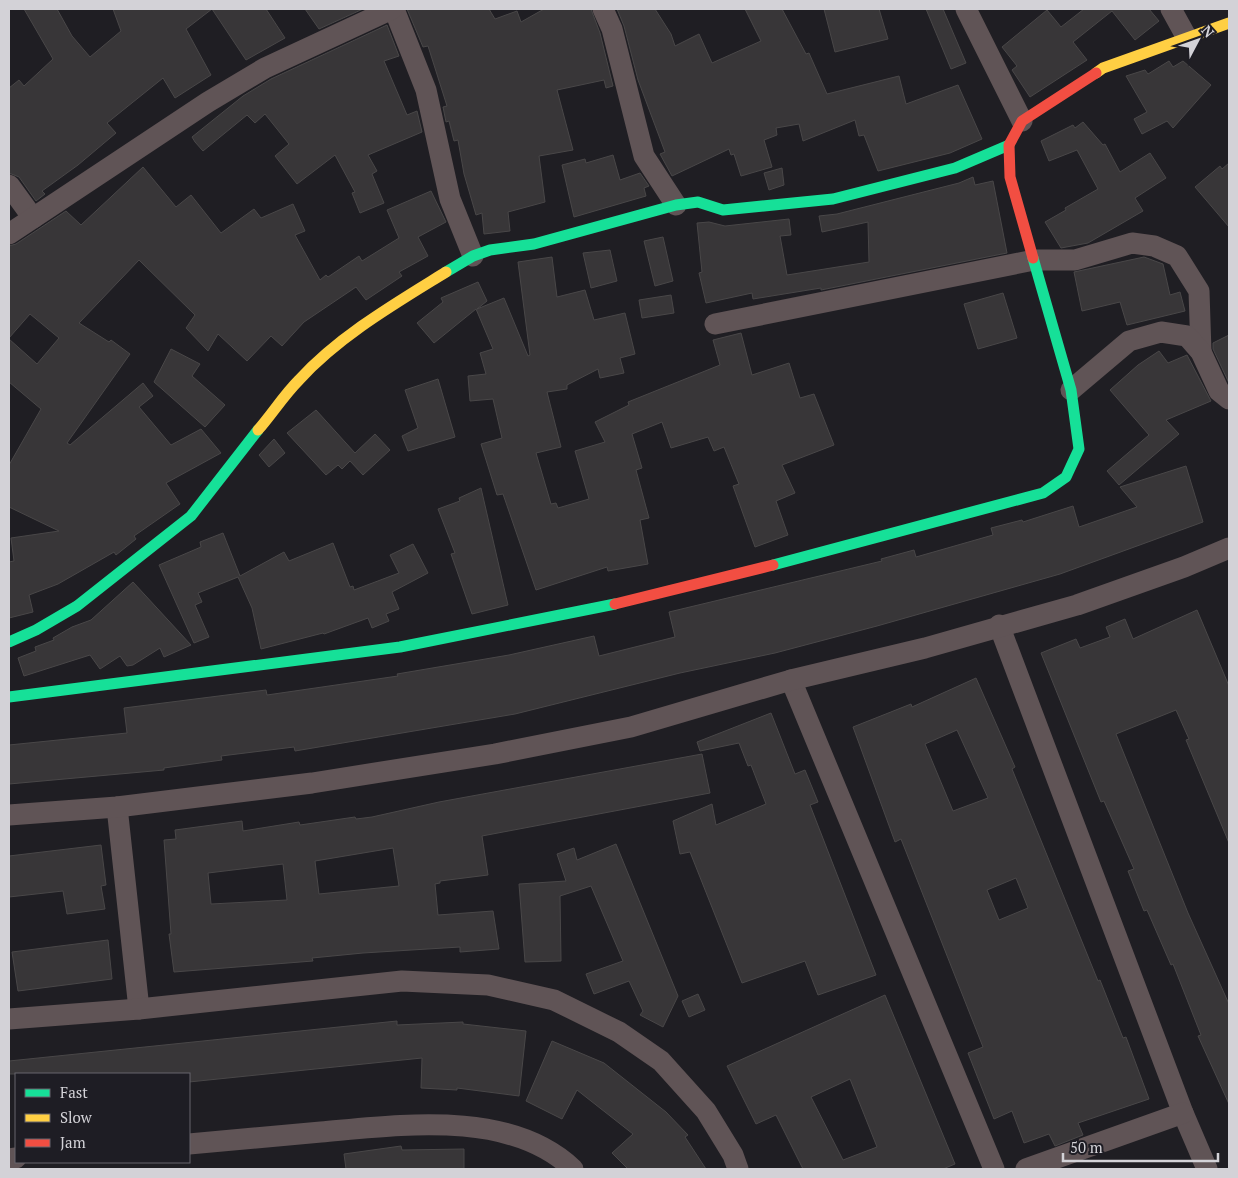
<svg xmlns="http://www.w3.org/2000/svg" width="1238" height="1178" font-family="'PT Serif',serif">
<rect width="100%" height="100%" fill="#1f1e23"/>
<g fill="#383638" stroke="#494748" fill-rule="evenodd">
<path d="M24,9H57L72,36L90,57L121,31L113,9H266L285,38L246,60L212,9L186,29L211,75L175,98L163,78L107,123L116,133L78,165L42,191L45,194L36,201L19,177L9,173V88L19,80L24,86L53,59Z"/>
<path d="M305,9H363L319,29Z"/>
<path d="M407,9H489L495,19L517,11L521,22L544,9H591L600,33L613,86L606,88L604,80L557,90L573,150L539,156L545,202L508,212L510,231L484,234L482,213L476,215L464,174L458,140L454,141L449,121L446,122L443,107L447,106L428,46L423,47Z"/>
<path d="M617,9H655L671,34L675,46L699,34L712,63L761,41L745,9H782L806,54L809,53L827,94L899,76L906,104L958,85L982,139L950,153L878,171L864,135L859,136L855,120L803,141L799,124L776,128L777,135L764,140L772,167L741,176L734,154L731,155L729,149L672,176L660,154L665,152L638,80L624,26Z"/>
<path d="M824,9H879L888,39L835,52Z"/>
<path d="M926,9H943L966,63L951,69Z"/>
<path d="M1084,9H1149L1159,21L1135,40L1112,11L1073,42L1087,60L1030,97L1012,70L1017,66L1002,47L1047,10L1061,27Z"/>
<path d="M387,25L399,56L384,61L407,115L417,111L422,132L368,155L377,171L372,174L384,203L360,213L352,193L355,192L335,155L297,184L275,156L289,144L265,114L255,123L247,115L203,151L195,142L192,137L243,96L271,79Z"/>
<path d="M1169,61L1173,67L1183,61L1211,85L1173,128L1167,121L1142,134L1134,119L1147,112L1126,76L1145,70L1148,74Z"/>
<path d="M1083,122L1103,145L1105,144L1120,172L1150,153L1166,178L1135,198L1143,211L1088,243L1061,248L1045,222L1066,210L1065,208L1098,189L1077,150L1049,161L1041,141L1073,125L1075,128Z"/>
<path d="M613,155L620,180L640,173L649,186L644,188L646,196L574,217L562,165L585,159L586,163Z"/>
<path d="M1229,163V227L1195,187L1220,166L1222,169Z"/>
<path d="M143,167L176,207L191,195L221,233L254,209L261,218L293,204L305,231L295,235L320,280L326,275L328,277L359,256L362,261L399,238L387,210L431,191L446,222L418,237L428,256L399,272L402,276L366,300L356,287L304,322L282,346L271,336L247,361L218,334L208,351L186,328L195,315L139,260L79,323L109,342L111,340L130,354L67,443L70,445L143,383L153,396L139,407L171,445L201,429L221,453L166,483L180,504L134,536L136,539L116,555L114,552L58,584L29,595L33,612L9,618V562L14,561L11,538L59,531L9,507V465L41,409L9,382V339L37,364L59,338L30,314L9,338V246L16,244L66,211L81,225Z"/>
<path d="M782,168L784,185L769,190L764,173Z"/>
<path d="M973,177L975,185L993,181L1007,253L821,290V288L753,299L752,293L706,303L699,273L702,272L697,223L709,222L725,226L789,219L791,235L780,236L787,275L869,262L868,222L822,232L819,216L837,214L959,183Z"/>
<path d="M663,237L673,281L655,286L644,241Z"/>
<path d="M610,250L617,281L591,288L583,253Z"/>
<path d="M552,257L557,297L585,290L594,320L625,313L635,354L620,358L624,373L600,378L598,369L567,385V389L547,392L561,447L536,453L551,504L556,503L558,508L589,499L575,451L605,442L595,422L629,405L628,402L720,365L713,340L741,333L752,375L789,363L800,398L814,394L834,445L782,465L795,493L776,501L788,535L755,547L733,486L739,484L724,447L714,451L708,437L671,448L662,422L632,434L642,468L636,470L649,518L640,520L648,564L608,571L607,567L536,590L503,494L497,495L481,444L502,438L493,399L470,401L468,376L486,374L480,353L493,349L476,309L434,343L417,323L443,302L441,298L478,282L487,301L477,309L504,298L528,356L530,355L518,262Z"/>
<path d="M1144,257L1163,264L1170,295L1180,292L1185,311L1127,325L1120,302L1082,311L1074,272Z"/>
<path d="M1003,293L1017,338L978,349L964,304Z"/>
<path d="M671,295L674,313L642,318L639,300Z"/>
<path d="M1229,335V383L1213,349V343Z"/>
<path d="M171,349L200,364L192,376L225,405L205,427L154,382Z"/>
<path d="M1159,351L1168,363L1187,355L1211,401L1166,420L1179,434L1119,485L1107,471L1149,435L1110,390L1138,365Z"/>
<path d="M438,379L455,437L408,451L402,436L418,428L405,390Z"/>
<path d="M316,410L355,453L375,434L390,450L363,475L350,461L342,469L338,465L326,475L287,433Z"/>
<path d="M274,439L285,453L269,467L259,455Z"/>
<path d="M1186,466L1203,522L1060,574L877,626L775,653L680,673L515,714L295,751L294,747L221,756L222,760L164,768V770L9,784V745L127,733L124,708L266,690L267,695L398,676L397,674L509,655L594,636L599,656L675,637L669,612L882,561L881,559L914,550L916,557L993,535L991,528L1022,520L1023,522L1073,506L1079,527L1137,507L1120,487Z"/>
<path d="M481,488L508,605L472,614L451,554L455,553L438,509L460,501L459,498Z"/>
<path d="M223,533L240,576L284,552L289,561L333,543L350,587L353,586L354,590L399,573L390,555L413,544L428,573L392,592L399,609L386,614L389,621L372,628L368,618L324,634L323,633L261,649L252,608L238,577L198,593L202,602L195,605L209,637L194,643L159,565L201,547L200,542Z"/>
<path d="M133,582L191,645L164,657L160,648L133,665L127,666L120,656L100,669L90,655L24,676L18,658L36,651L35,647L54,640L53,638L72,627L91,620Z"/>
<path d="M1197,610L1229,686V843L1186,740L1189,739L1176,710L1116,734L1188,913L1229,1004V1104L1198,1036L1201,1035L1173,964L1171,965L1147,910L1144,911L1128,871L1134,869L1104,801L1101,802L1041,653L1076,639L1080,648L1110,637L1106,627L1125,619L1133,639Z"/>
<path d="M976,678L1015,767L1012,769L1098,981L1100,980L1123,1038L1126,1037L1149,1099L1078,1123L1083,1135L1055,1146L1049,1134L1024,1143L1012,1111L994,1119L968,1053L983,1047L901,839L895,842L853,727L911,704L912,707ZM957,730L988,798L953,811L925,744ZM1016,878L1028,908L999,920L987,890Z"/>
<path d="M771,713L795,774L805,770L818,802L810,805L876,975L818,995L805,961L742,983L690,852L680,854L673,821L712,804L716,825L766,804L751,765L748,766L739,743L700,751L697,742Z"/>
<path d="M702,754L710,793L482,836L488,875L440,881V883L435,884L438,915L493,911L499,949L460,952V947L363,953L312,958L313,961L174,972L169,934H171L164,840L176,839L175,830L242,821L243,831L299,822L300,825L355,817L356,819L372,817L439,802ZM393,848L399,886L319,894L315,861ZM283,864L287,900L211,904L208,873Z"/>
<path d="M616,844L678,996L663,1027L640,1015L643,1011L629,981L594,994L586,974L623,961L591,886L560,896L561,961L525,962L519,884L566,881L557,854L574,848L577,860Z"/>
<path d="M101,845L106,885L101,886L105,909L67,914L63,891L9,897V856Z"/>
<path d="M108,940L112,979L18,991L12,952Z"/>
<path d="M698,994L705,1010L689,1017L682,1001Z"/>
<path d="M885,995L955,1164L943,1169H803L776,1115L756,1124L727,1066ZM850,1079L877,1147L843,1160L811,1097Z"/>
<path d="M397,1021V1025L463,1022V1024L526,1031L519,1096L457,1088V1090L421,1088L422,1058L189,1082V1074H9V1061Z"/>
<path d="M552,1041L604,1063L666,1112L688,1135L685,1137L706,1169H628L612,1153L633,1134L577,1090L562,1119L526,1101Z"/>
<path d="M401,1146L402,1150L464,1149V1169H346L344,1154Z"/>
</g>
<g fill="none" stroke-linecap="round" stroke-linejoin="round">
<g stroke="#605456" stroke-width="21">
<path d="M394,9L426,90L450,199L473,256"/>
<path d="M603,9L612,29L644,156L676,205"/>
<path d="M966,9L1022,121"/>
<path d="M1171,9L1187,38"/>
<path d="M9,185L33,218"/>
<path d="M9,234L208,102L265,68L392,9"/>
<path d="M715,324L1034,260H1075L1132,243L1154,246L1177,256L1199,291L1201,352"/>
<path d="M1071,390L1129,341L1161,332L1187,336L1201,352L1219,391L1229,399"/>
<path d="M999,625L1183,1113L1207,1169"/>
<path d="M791,680L994,1169"/>
<path d="M117,807L139,1009"/>
<path d="M9,815L117,807L312,783L495,754L631,727L791,680L925,648L1077,605L1184,567L1229,548"/>
<path d="M9,1019L139,1009L402,981L488,985L554,1000L619,1032L661,1061L706,1111L733,1155L738,1169"/>
<path d="M189,1144C233,1140 277,1136 321,1132C400,1125 510,1109 573,1169"/>
<path d="M9,1159L16,1158"/>
<path d="M1026,1169L1183,1113"/>
</g>
<g stroke="#16e098" stroke-width="11">
<path d="M446,272L473,256L490,250L534,244L676,205L698,202L723,210L833,199L955,168L1009,145"/>
<path d="M773,565L1043,493L1066,477L1079,449L1071,390L1033,258"/>
<path d="M9,642L36,630L77,606L191,516L258,430"/>
<path d="M9,697L400,647L615,604"/>
</g>
<g stroke="#ffcf43" stroke-width="11">
<path d="M1096,73L1103,68L1229,23"/>
<path d="M258,430C272,414 284,395 299,380C339,336 396,303 446,272"/>
</g>
<g stroke="#f24e42" stroke-width="11">
<path d="M1033,258L1010,177L1009,145L1022,121L1096,73"/>
<path d="M615,604L773,565"/>
</g>
</g>
<rect width="1238" height="1178" fill="none" stroke="#d3d2d7" stroke-width="20"/>
<rect x="15" y="1073" width="175" height="90" fill="#1e1d24" stroke="#66656c"/>
<rect x="25" y="1089" width="25" height="8" fill="#16e098" stroke="#66656c"/>
<text x="60" y="1098" font-size="15" fill="#d3d2d7">Fast</text>
<rect x="25" y="1114" width="25" height="8" fill="#ffcf43" stroke="#66656c"/>
<text x="60" y="1123" font-size="15" fill="#d3d2d7">Slow</text>
<rect x="25" y="1139" width="25" height="8" fill="#f24e42" stroke="#66656c"/>
<text x="60" y="1148" font-size="15" fill="#d3d2d7">Jam</text>
<g transform="translate(1198 40) rotate(49)" stroke="#1e1d24" stroke-width="4" paint-order="stroke">
<path d="M0-4L9 19L0 12L-9 19Z" fill="#d3d2d7"/>
<text y="-8" font-size="14" font-weight="bold" text-anchor="middle" fill="#d3d2d7">N</text>
</g>
<path d="M1063 1153v8h155v-8" fill="none" stroke="#d3d2d7" stroke-width="2.5"/>
<text x="1070" y="1153" font-size="15" fill="#d3d2d7" stroke="#1e1d24" stroke-width="4" paint-order="stroke">50 m</text>
</svg>
